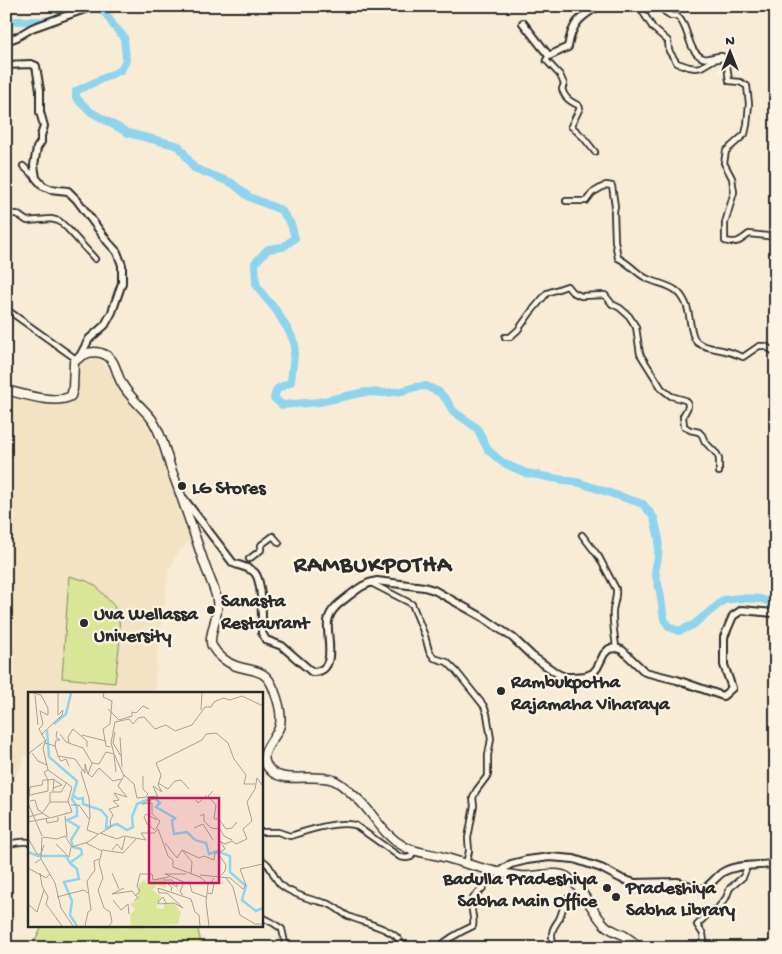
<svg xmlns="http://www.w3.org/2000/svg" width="782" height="954" font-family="'Gochi Hand',sans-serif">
<rect width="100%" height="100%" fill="#f8ecd6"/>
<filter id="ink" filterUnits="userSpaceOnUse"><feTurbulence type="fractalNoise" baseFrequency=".02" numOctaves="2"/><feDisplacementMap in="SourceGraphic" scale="10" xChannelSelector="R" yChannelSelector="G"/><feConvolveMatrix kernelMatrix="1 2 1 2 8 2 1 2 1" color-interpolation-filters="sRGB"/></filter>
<g filter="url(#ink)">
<path fill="#f4e2c4" d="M93,358L102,361L113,376L120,390L148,422L191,540L180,550L169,568L155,678V693H29V750L8,792H6V394L36,401L67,403L75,399L77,394L79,365L85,360Z"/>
<g fill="#d9e597" stroke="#828861">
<path d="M69,576L87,581L97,587L114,606L119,616L120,639L115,683L62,678Z"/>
<path d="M43,925H197L202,948H31Z"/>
</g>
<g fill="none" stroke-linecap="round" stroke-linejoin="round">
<g stroke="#8ed4ef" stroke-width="8">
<path d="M96,6L107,15L113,25L124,37L126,60L121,70L76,91V97L80,102L91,112L128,133L179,146L194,168L232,183L249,197L281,210L291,224L295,238L283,247L268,249L255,263L256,284L264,296L276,310L290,333L295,345L291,382L277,389L274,398L282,405L319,402L365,392L386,393L402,391L415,387L426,386L439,392L446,399L453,411L477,428L488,450L502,462L512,467L526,473L580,483L643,504L654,518L659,539L658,557L655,572L660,592L664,619L669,627L679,631L693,625L724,600L739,598L761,599L776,604"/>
<path d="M6,23C12,20 16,21 22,21C44,22 56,23 71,6"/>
</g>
<g stroke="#2b2b2b" stroke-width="8">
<g id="street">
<path d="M640,6L644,14L653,28L668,41L669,51L677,63L689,67L696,68L701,67L713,60L723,58"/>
<path d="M662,6L665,12L671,16H677C690,26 686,51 703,58C709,60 716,55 722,56L727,65L729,81L740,82L747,86L749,104L747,125L745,134L726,151L724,163L732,178L734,192L725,223V241C737,244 740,241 749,234L776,237"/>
<path d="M549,56L546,60L560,75L564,84L562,89C565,98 569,101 578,105L580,108L571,126L583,137L595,152"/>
<path d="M23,166L36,178"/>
<path d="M566,201H586L592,193L606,185L612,186L615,206L614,211L615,241L618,258C629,263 636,273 646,278C662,286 678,284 686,304C691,315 689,332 696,341C700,347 719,349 725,351C731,352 737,355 743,357L759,346H765L773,351L776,350"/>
<path d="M6,211L10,214H17L27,221L51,219L59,221L67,228L95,259"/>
<path d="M6,309L76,359"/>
<path d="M505,337H510L518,330L531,312L547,293L567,286L572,292L581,296L605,295L612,304L620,308L629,316L636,327L640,354L662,389L671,396L685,400L688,403V407L683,416L684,426L690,430L699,432L702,435L705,442L717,454L719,459V472"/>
<path d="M582,535L599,557L616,589C617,597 614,603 613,610C612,623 615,636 616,648"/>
<path d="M249,559L261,550V545L273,536L279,543"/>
<path d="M371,583L412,604L425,636L429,651L434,658L447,662L456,671L484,706L487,714L491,739L488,755V775L476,791L473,798L474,806L468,838L469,851L466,864"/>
<path d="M261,832H278L290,836C310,830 334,821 355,825L400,857L406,858L411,857L414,851"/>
<path d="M6,845C13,843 21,841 29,842"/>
<path d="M261,860C272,863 273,880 282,886C288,891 303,897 310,899C316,901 323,902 329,904C336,907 342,913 348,916C362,923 402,929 402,948"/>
<path d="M261,917L273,923L282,929L285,943L287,948"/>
<path d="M438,948C448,938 460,932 473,926C475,918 470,910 472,901C474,894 479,893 483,888C484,887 486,882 487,881L491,880L494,872"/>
<path d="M550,948L552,947C553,942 552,939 552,935C552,926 558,923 560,917C563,910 563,904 568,898H581L586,899"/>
<path d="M696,948L704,941L703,934L697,925L711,911L717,909L726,898L730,888L743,877L746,870"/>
</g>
</g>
<g stroke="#2b2b2b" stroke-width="10">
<g id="secondary">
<path d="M523,23L549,56L568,47C572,23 579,18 598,6"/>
<path d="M6,41L17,37L32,28L93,6"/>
<path d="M6,65L31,64L36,66L40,90V112L44,126L41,136V142L37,148L34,165L36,178L43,186L50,189L68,191L77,200L108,242L117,252L122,265V283L112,312L105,325L89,339L80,356"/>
<path d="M184,499L233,563C239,566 250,567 255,573C263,583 262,620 262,633L266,640L282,646L312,672C339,672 326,638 328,621C330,609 341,602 350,595C359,588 365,583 377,581L424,587L434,590L484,618L513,638L532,656L558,674L565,677H573L586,676L593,673L597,668L604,654L609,649L616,648L622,650L645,672L677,680L723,696L732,688L724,665V637L733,616L742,610L773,613L776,606"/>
<path d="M497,873L511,864L527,860L550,857L574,859L601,868L622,879L635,883L678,882L694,887L704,889C711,884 716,877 723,872C739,863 759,867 776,863"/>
</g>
</g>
<g stroke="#2b2b2b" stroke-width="11">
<path id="highway" d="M6,390C23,394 56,405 71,396L73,389L74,362C83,353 94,349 106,355C116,361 116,373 121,382C128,396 141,406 151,418C160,431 166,451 170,466C182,498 193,530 204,563C208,575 215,588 217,600C220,616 207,637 212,646C217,655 227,663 236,666C254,672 266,668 274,690C278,700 282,714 280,725C277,740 253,753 271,771C285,784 316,773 333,780C339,782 344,787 349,791C353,795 357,798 361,802C377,819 383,835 405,847C417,853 430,853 443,857C469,864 493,873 520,876C534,878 556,870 567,877C582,886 592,912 604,924C609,930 618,932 625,936C630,939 636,944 640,948"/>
</g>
<use href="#street" stroke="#fcf5e5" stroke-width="4.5"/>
<use href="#secondary" stroke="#fcf5e5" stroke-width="6"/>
<use href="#highway" stroke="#fcf5e5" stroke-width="8"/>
</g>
</g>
<g fill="#2b2b2b" stroke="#fcf5e5" stroke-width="2">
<circle cx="182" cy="486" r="5"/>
<circle cx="211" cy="610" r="5"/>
<circle cx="84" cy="623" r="5"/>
<circle cx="501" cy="691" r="5"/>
<circle cx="607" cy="888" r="5"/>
<circle cx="616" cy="897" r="5"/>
</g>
<g text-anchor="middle" stroke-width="4.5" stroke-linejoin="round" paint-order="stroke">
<g font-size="19" font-weight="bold" fill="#2b2b2b" stroke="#fcf5e5" text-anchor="start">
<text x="192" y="493">LG Stores</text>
<text x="221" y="606">Sanasta<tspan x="221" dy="22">Restaurant</tspan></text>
<text x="94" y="619">Uva Wellassa<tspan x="94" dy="22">University</tspan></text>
<text x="511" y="687">Rambukpotha<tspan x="511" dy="22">Rajamaha Viharaya</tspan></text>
<text x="597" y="884" text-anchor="end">Badulla Pradeshiya<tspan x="597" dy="22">Sabha Main Office</tspan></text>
<text x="626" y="893">Pradeshiya<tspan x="626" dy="22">Sabha Library</tspan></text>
</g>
<g font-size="24" font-weight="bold" letter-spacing="1" fill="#2b2b2b" stroke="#fcf5e5">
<text x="373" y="571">RAMBUKPOTHA</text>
</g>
</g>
<g transform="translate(28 692)">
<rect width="235" height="235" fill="#f8ecd6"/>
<path d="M137,185L138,196L129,193L124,198L134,205L128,216L136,217V212L145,211L153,220L150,232L103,234L102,223L107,217L102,212L109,209L110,193L116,188L121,194L124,189Z" fill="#d9e597"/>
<path fill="none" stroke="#8ed4ef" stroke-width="2.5" d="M26,32L38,22L43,1M46,104L50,107L55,106V112L73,118L79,125L78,136L89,132L99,138L105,135L104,125L109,112L121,107M127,106L132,111L128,115L147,126L144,129L146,142L159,140L167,148L178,151L181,162L189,159L202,164V180L218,194L214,208L228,219L235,216M0,160L10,164H38L42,171L54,162L53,157L45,155L43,148L51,135L39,128L49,124V115L44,107L49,89L21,65L19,38M42,171L49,177L51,187L36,190L44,209L42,223L49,234"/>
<path fill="none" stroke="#a69f92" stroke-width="1" d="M5,1L13,3L20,16V23L12,19L15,32L11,37L17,48M76,1L75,5L84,9L82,32L75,37L78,54L82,55M7,3L10,33M80,17L91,28L104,24V20L108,21L115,14L121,17M173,18L174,1M87,40L85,51L93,64M32,42L38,50L55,56L64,71M13,43L34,23L35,18L30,23V1M54,43L78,49M92,45L94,75M17,51L27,54L30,64L47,67L54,77M41,51L40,45L45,37L59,49V55M27,55L28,48H32L28,45L29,39M4,61L10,69L19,73M0,62L18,48L15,56L20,78M86,63L88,80M30,64L33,69L38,67L41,74M20,78L16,80L20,88L26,87L25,99M60,82L64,85L71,76L85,89L94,87M96,83L106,92L109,106L129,104M115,84V97L120,102L118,104M130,91L140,97L147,89L153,88L161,97M25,96L34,93L26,88M185,99L180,104L188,113L186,127H191L198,137L204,136L209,130M23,100H33L39,90M2,103L20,99M1,105L2,95L14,93L15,88H20V99M168,108L170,111L179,103M2,109L7,108L10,118L22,126L44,120L40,109L44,95L20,78M22,110H40M0,111L14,144M43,113H51L61,127M15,120L22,110V100M37,124L39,145M172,124L176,122V129L183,136L192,137L196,144L204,148M0,125L15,121M18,126L19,131L30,129V125M0,130L21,126M166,136L175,132L185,148M128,137L132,129L124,122V111L114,112L130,105L125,94L134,100L130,93L133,83L128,71L174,48L178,42L188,41L200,51L206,67L218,83L216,92H227M127,138L119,132L116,125L118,122L129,128M73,141L83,135L82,129L85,123L81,117L91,114L85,109L91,108L86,101L99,105L90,94L96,84L86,62M70,142L59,138L62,125L61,106L53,80L55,77L57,81V72L60,82L64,71L71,72L78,60L86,62L83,51L87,30L101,27L105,32L110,26L116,25L127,37L138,33L147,39L164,33L177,15H183L186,10L195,6L202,8L214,4L235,14M15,145L29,147L37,144L44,155L60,150L72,141L89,147L96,144L118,148L113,141H126L130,137L140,164L145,168V175L172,185L180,192L178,210L181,234M0,146L9,162H13L16,153M58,151L74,159L71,171L75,186L70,198L76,216L82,220L84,230L81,234M137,151L149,166L154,158L171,166L176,164L186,168L187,161H190M28,152L41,165L43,155M74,158L95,161L108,147M84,158L89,152L94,158L97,145M154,158L164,170L163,182M13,167L27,191L33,216L45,234M7,171L13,167L14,145M0,176L18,186L22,182M12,181L14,194L20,205L18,212L34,234M84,181L91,197M172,183L202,186L215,197L218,193L212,177L235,172M193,183L197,179L198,173L190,161L197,157L192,149L197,152L204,149L208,152L219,147L215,137L224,129L219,110L227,97L229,86L234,93L235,82M198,186L205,195L212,223L227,232H235M136,188H144L149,193V195L143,191L140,192L144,195L143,199M162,192L164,200L178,205M96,196L84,202L104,199L110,206L106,209M180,201L184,202L186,192L183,191L186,186M155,203L152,200L156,190L137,182H158M107,204L112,199L109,194L112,182H124L125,188L141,185M29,205L56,198L60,201M163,207L167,220L171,223L172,234M85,208L93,218L100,212L101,222M138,211L135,205L130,210L131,212L146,211L155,216L139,201H131L130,196L163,207M0,212L9,220L16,198M57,234L60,220L63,218L59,189L67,178L66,169L71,167"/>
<path fill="#c2185b" fill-opacity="0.15" stroke="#c2185b" stroke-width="2.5" d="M121,106H191V191H121Z"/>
<rect width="235" height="235" fill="none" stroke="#2b2b2b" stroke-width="2.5"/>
</g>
<rect width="782" height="954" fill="none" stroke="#fcf5e5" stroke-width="25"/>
<rect x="12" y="12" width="757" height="929" fill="none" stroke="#2b2b2b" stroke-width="2" filter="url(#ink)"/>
<g transform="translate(730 52)" stroke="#fcf5e5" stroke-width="4" paint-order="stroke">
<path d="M0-4L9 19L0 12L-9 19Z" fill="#2b2b2b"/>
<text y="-8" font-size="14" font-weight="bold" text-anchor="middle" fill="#2b2b2b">N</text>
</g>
</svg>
